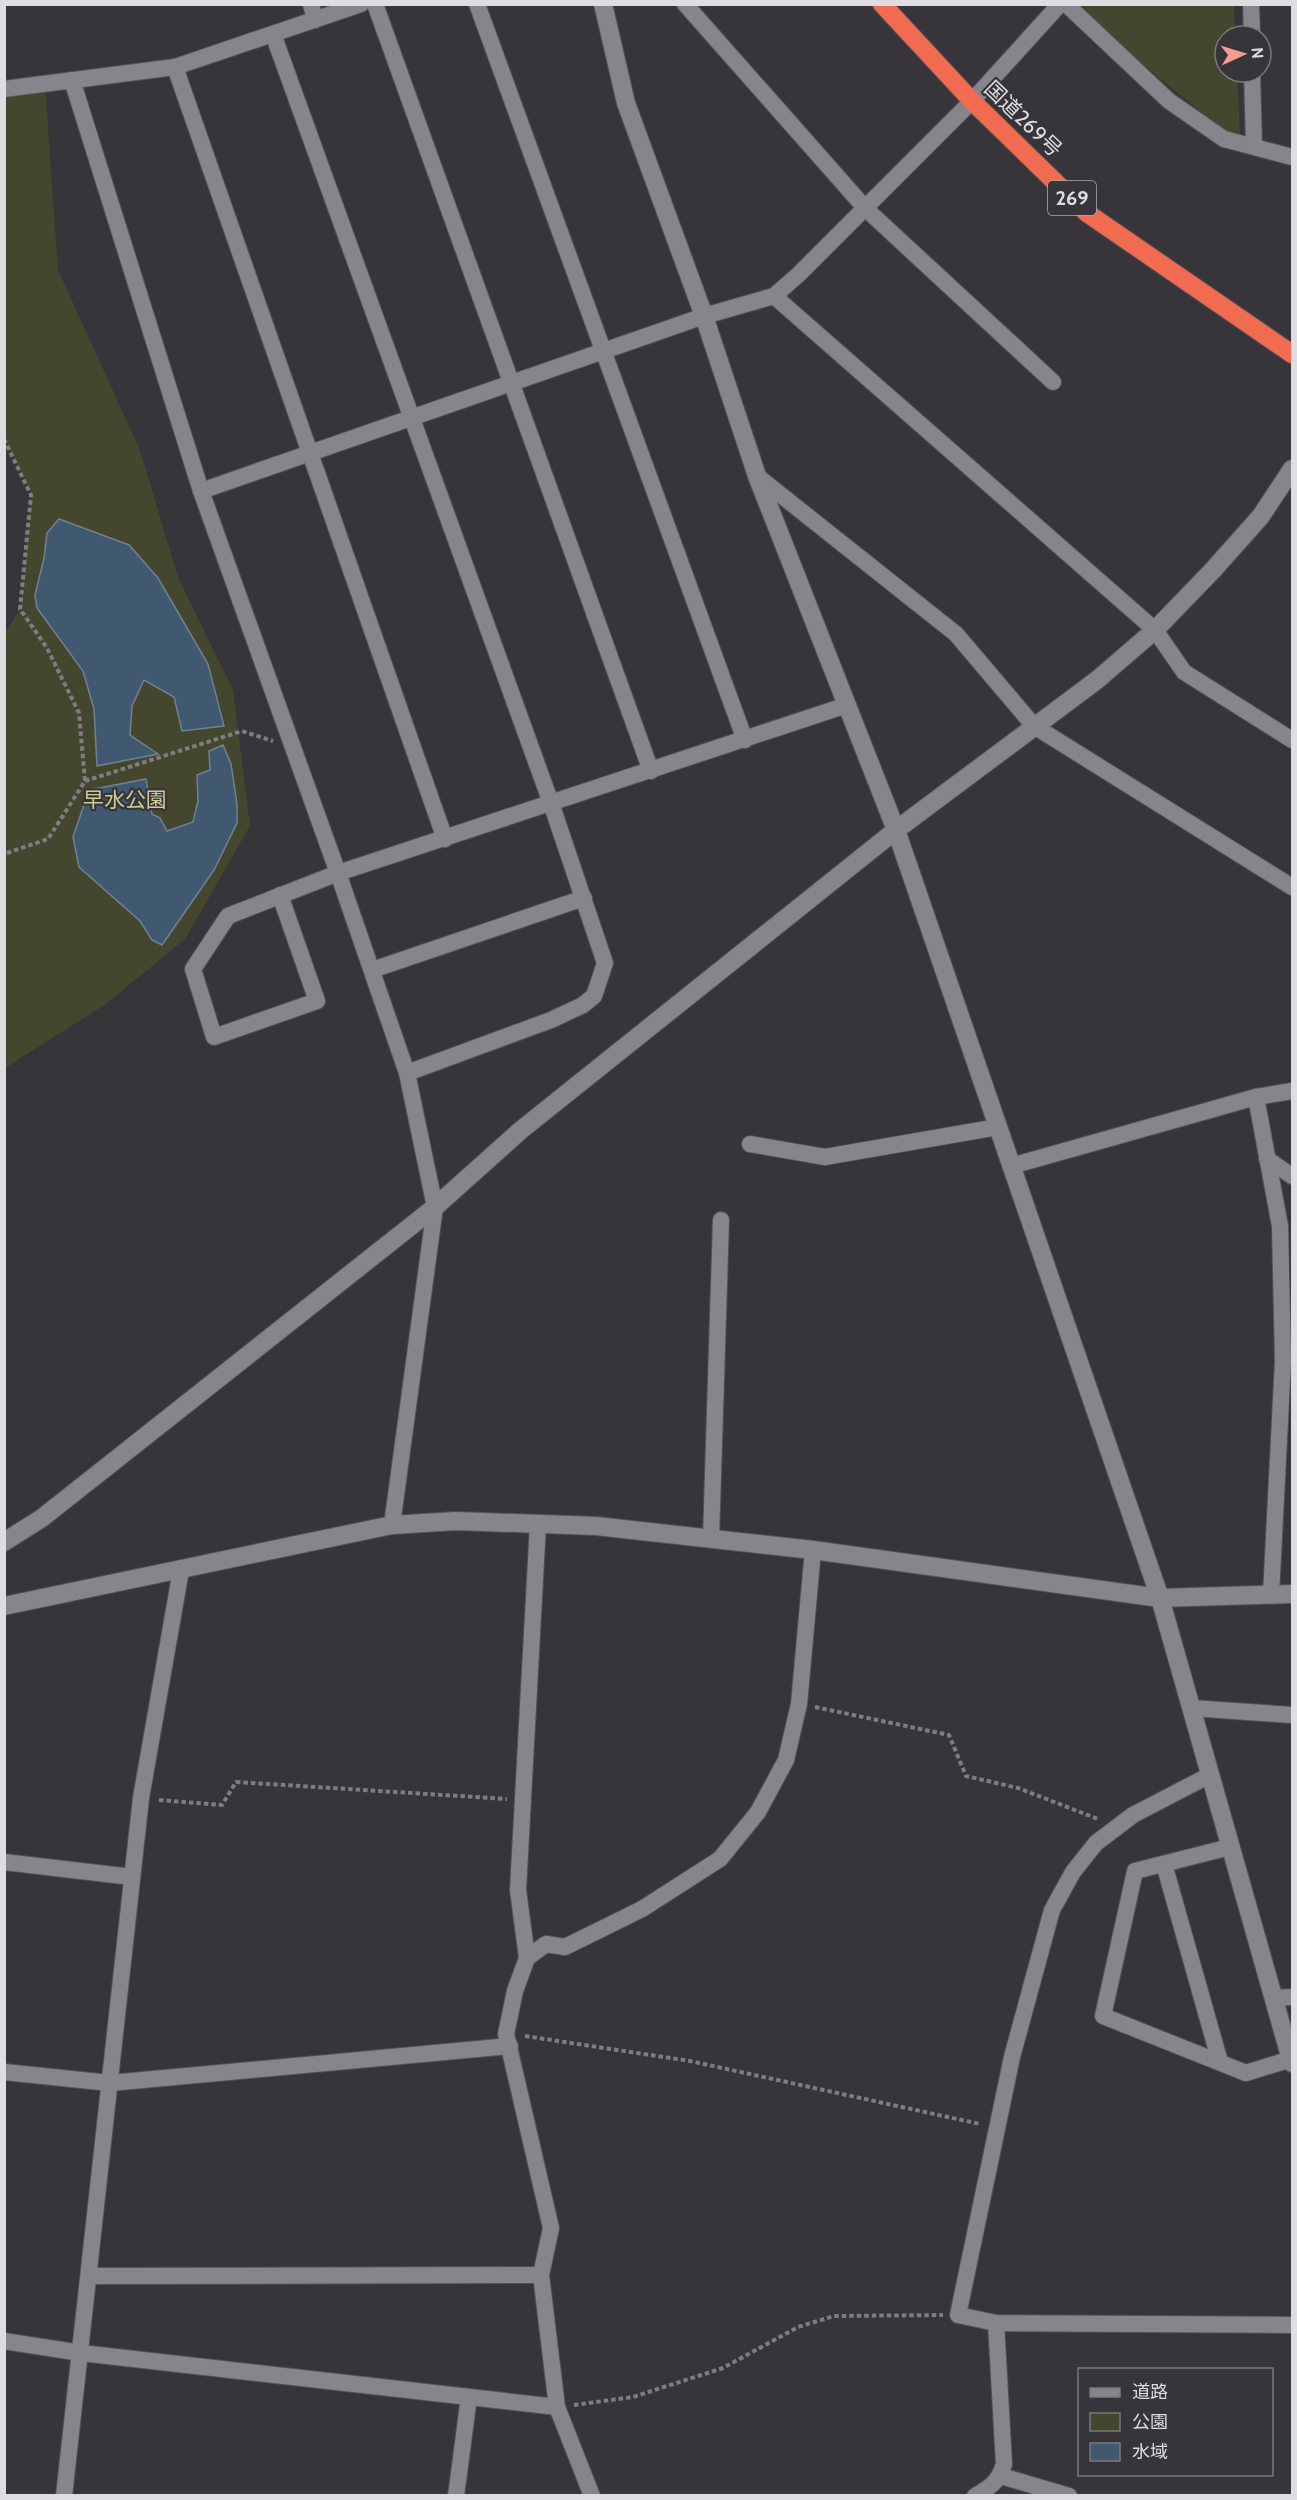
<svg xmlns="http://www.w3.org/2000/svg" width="1297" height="2500" font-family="Cabin,'Noto Sans JP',sans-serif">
<rect width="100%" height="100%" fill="#37343a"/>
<g fill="#44462e">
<path d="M1076,4L1234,5L1235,36H1225V72H1237L1240,134L1225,131L1074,9Z"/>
<path d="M45,83L58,270L140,450L178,577L233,690L250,826L185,939L106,1004L5,1068L4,635L20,609L31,495L5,439L4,89Z"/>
</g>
<g fill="#415970" stroke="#708192" stroke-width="1.5">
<path d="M59,519L129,545L158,578L208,664L224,726L182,731L174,697L144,680L132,706L130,735L158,754L97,766L94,709L83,671L37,608L35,595L44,558L47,533Z"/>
<path d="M223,745L231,764L237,804V823L214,870L162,945L152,940L140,921L79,867L73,837L89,790L146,779L152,814L160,818L167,831L193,822L198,801L197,775L210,770L209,751Z"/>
</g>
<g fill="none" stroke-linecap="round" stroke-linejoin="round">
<g stroke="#545157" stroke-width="18">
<g id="street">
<path d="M311,4L315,20"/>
<path d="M375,4L651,771"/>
<path d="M477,4L745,740"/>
<path d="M685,4L866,209L1053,382"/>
<path d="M1066,4L1169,101L1224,139L1292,157"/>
<path d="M1251,4L1252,36"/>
<path d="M273,34L551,803L605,963L594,996L583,1005L551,1020L407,1073"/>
<path d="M175,67L445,839"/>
<path d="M1252,72L1254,146"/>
<path d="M72,80L201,491L338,873L407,1073L435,1207L392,1525"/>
<path d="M4,89L175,67L361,4"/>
<path d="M774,296L1155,630L1184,672L1292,740"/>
<path d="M757,476L956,634L1034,726L1292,887"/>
<path d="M201,491L704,316L774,296L798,275L972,101L1060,4"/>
<path d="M280,895L317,1001L214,1037L193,969L228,916L338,873L847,705"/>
<path d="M372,970L584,898"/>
<path d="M1256,1097L1280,1226L1283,1361L1271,1595"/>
<path d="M750,1144L825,1157L998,1127"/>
<path d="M1267,1159L1292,1176"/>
<path d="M1011,1166L1256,1097L1292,1091"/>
<path d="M711,1539L721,1220"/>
<path d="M1191,1708L1292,1715"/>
<path d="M1210,1775L1133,1815L1096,1843L1073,1872L1052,1910L1012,2057L958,2315L996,2323L1292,2325"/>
<path d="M1230,1847L1135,1871L1103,2016L1246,2073L1291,2059"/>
<path d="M4,1862L132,1877"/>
<path d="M1164,1864L1220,2062"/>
<path d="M527,1958L518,1890L538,1524"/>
<path d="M1274,1998L1292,1997"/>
<path d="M4,2072L110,2083L510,2046"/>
<path d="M89,2276L541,2275"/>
<path d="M4,2341L81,2353L557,2407"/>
<path d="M1001,2476L1069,2496"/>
<path d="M64,2496L141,1798L181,1570"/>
<path d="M456,2496L469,2397"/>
<path d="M592,2496L557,2407L541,2275L551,2228L506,2034L515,1991L527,1958L546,1944L565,1947L642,1909L720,1859L758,1812L786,1760L799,1704L813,1550"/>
<path d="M975,2496C990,2488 1000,2480 1004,2464L996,2323"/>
</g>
</g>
<g stroke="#545157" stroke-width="20">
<g id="secondary">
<path d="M603,4L626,103L704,316L757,476L896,830L1160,1598L1292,2063"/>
<path d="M4,1542L42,1518L435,1207L521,1130L896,830L1097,680L1155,630L1213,570L1261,516L1292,469"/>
<path d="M4,1606L392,1525L456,1521L596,1526L813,1550L1160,1598L1292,1594"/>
</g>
</g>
<g stroke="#545157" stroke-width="20">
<path id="highway" d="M882,4L972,101L1087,213L1292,354"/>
</g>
<g stroke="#7f7d82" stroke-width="4" stroke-dasharray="4.5 3" stroke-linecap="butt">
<path d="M4,439L31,495L20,609L47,648L79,713L85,781L48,839L4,854"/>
<path d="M85,781L242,731L273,741"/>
<path d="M815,1707L949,1735L966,1776L1018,1788L1098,1819"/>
<path d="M159,1800L222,1805L236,1782L507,1799"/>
<path d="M525,2036L690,2061L980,2124"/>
<path d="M574,2405L633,2397L723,2368L798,2327L834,2316L943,2315"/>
</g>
<use href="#street" stroke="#88848c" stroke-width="16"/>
<use href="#secondary" stroke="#88848c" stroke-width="18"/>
<use href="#highway" stroke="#f16b50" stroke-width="18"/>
</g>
<g text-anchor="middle" stroke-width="4.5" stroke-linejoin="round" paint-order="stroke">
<rect fill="#37343a" stroke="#adaaaf" stroke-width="1.5" x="1048" y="181" width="48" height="34" rx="4.5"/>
<g font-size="20" font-weight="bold" fill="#dfdde1">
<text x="1072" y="205">269</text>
</g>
<g font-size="21" fill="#dfdde1" stroke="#37343a">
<text transform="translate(1023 119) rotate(44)" y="7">国道269号</text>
</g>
<g font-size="21" fill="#cace93" stroke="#37343a">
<text x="125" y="807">早水公園</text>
</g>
</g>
<rect width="1297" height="2500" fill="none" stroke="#dfdde1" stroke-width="12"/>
<rect x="1078" y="2368" width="195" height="108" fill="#37343a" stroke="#7a787d" stroke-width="1.5"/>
<rect x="1090" y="2388" width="30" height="9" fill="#88848c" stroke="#7a787d" stroke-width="1.5"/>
<text x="1132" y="2398" font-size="18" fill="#dfdde1">道路</text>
<rect x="1090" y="2413" width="30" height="18" fill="#44462e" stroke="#7a787d" stroke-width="1.5"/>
<text x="1132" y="2428" font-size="18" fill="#dfdde1">公園</text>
<rect x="1090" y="2443" width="30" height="18" fill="#415970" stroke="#7a787d" stroke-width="1.5"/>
<text x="1132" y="2458" font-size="18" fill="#dfdde1">水域</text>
<g transform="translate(1243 54) rotate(86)"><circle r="28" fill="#37343a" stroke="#7a787d" stroke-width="1.5"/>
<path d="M0-4.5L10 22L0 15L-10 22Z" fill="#f59c94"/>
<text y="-9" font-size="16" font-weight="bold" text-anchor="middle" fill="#dfdde1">N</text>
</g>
</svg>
